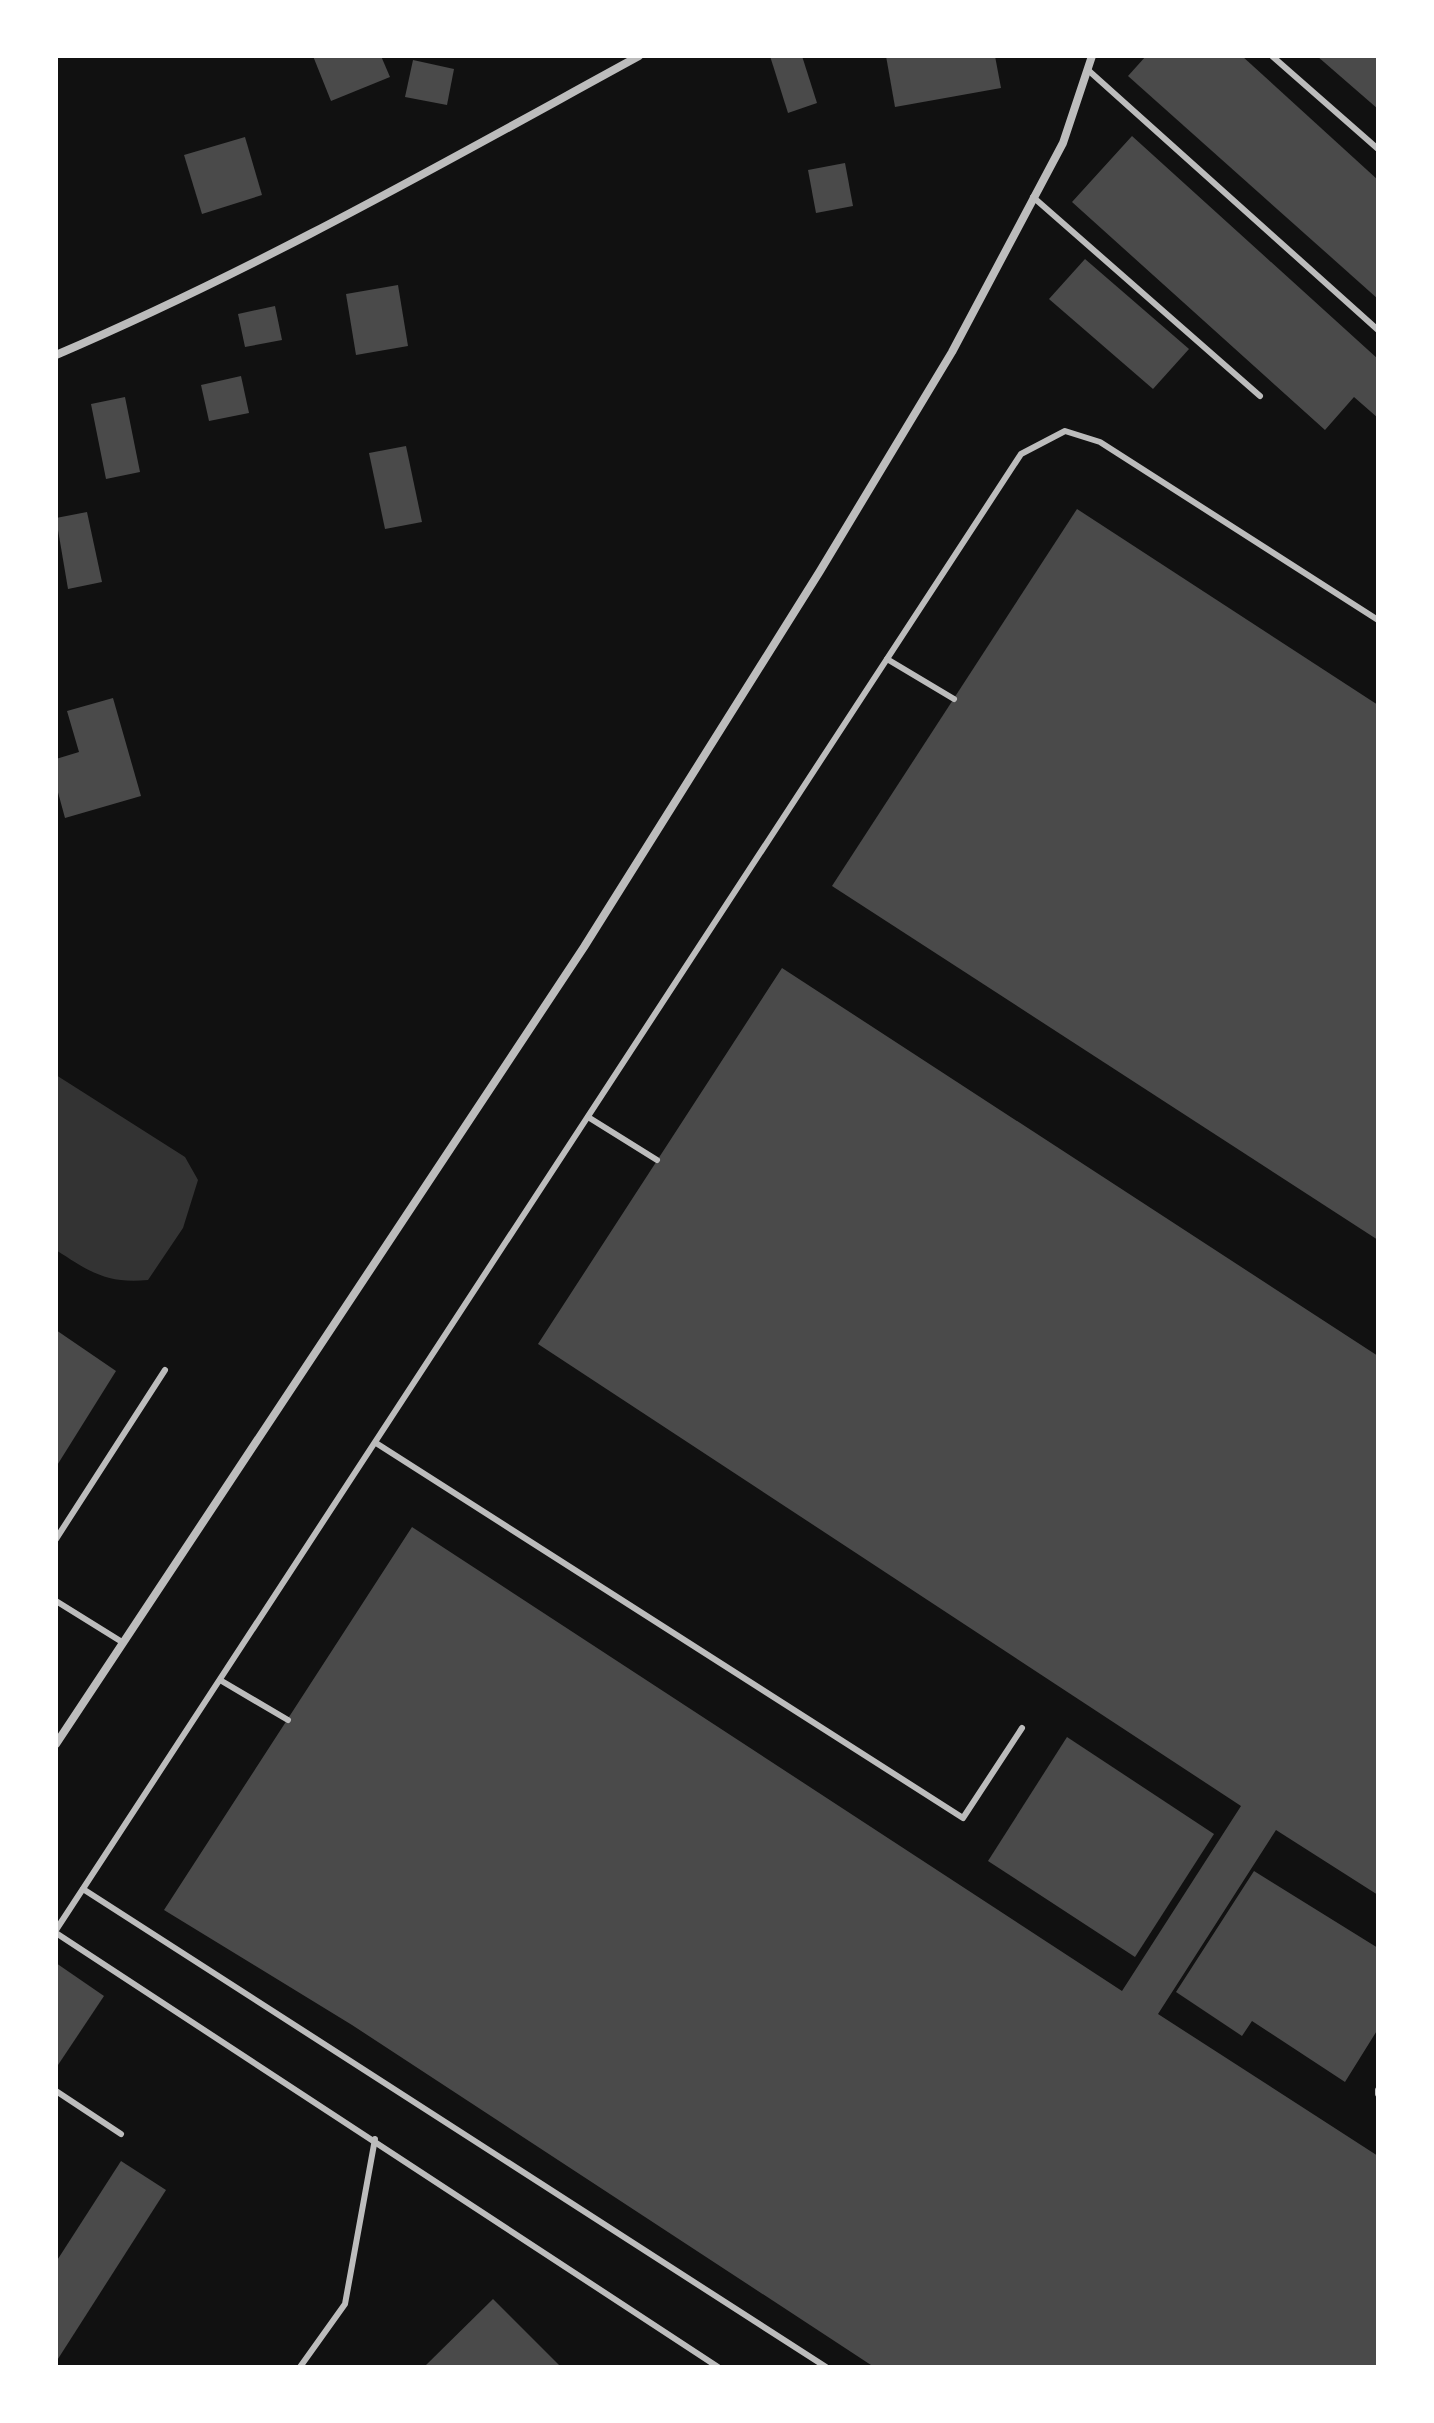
<svg xmlns="http://www.w3.org/2000/svg" width="1434" height="2423" font-family="Spectral,serif">
<rect width="100%" height="100%" fill="#111"/>
<path fill="#333" d="M56,1075L185,1157L198,1180L183,1228L148,1280C107,1284 90,1272 56,1250Z"/>
<g fill="#4a4a4a">
<path d="M313,56H381L390,77L331,101Z"/>
<path d="M770,56H802L817,103L788,113Z"/>
<path d="M886,56H995L1001,88L895,107Z"/>
<path d="M1146,56H1242L1378,180V299L1128,76Z"/>
<path d="M1317,56H1378V109Z"/>
<path d="M413,60L454,69L447,105L405,97Z"/>
<path d="M1132,136L1378,359V418L1354,397L1325,430L1072,202Z"/>
<path d="M245,137L262,195L202,214L184,155Z"/>
<path d="M845,163L853,206L816,213L808,170Z"/>
<path d="M1085,259L1189,349L1153,389L1049,299Z"/>
<path d="M398,285L408,346L356,355L346,294Z"/>
<path d="M275,306L282,340L245,347L238,314Z"/>
<path d="M241,376L249,413L209,421L201,385Z"/>
<path d="M125,397L140,472L106,479L91,404Z"/>
<path d="M406,446L422,522L385,529L369,453Z"/>
<path d="M1077,509L1378,705V1240L832,886Z"/>
<path d="M87,512L102,582L68,589L56,518Z"/>
<path d="M113,698L141,796L65,818L56,785V759L79,752L67,711Z"/>
<path d="M782,968L1378,1356V1895L1276,1830L1158,2014L1378,2156V2367H874L352,2025L164,1910L412,1527L1122,1991L1241,1806L538,1344Z"/>
<path d="M56,1330L116,1371L56,1467Z"/>
<path d="M1067,1737L1214,1834L1135,1957L988,1861Z"/>
<path d="M1254,1871L1378,1948V2029L1345,2082L1252,2021L1242,2036L1176,1992Z"/>
<path d="M56,1963L104,1996L56,2068Z"/>
<path d="M121,2161L166,2190L56,2362V2262Z"/>
<path d="M493,2299L561,2367H424Z"/>
</g>
<g fill="none" stroke-linecap="round" stroke-linejoin="round">
<g stroke="#bcbcbc" stroke-width="6">
<path d="M1272,56L1378,149"/>
<path d="M1088,70L1378,330"/>
<path d="M1033,197L1260,396"/>
<path d="M887,659L954,699"/>
<path d="M588,1117L657,1160"/>
<path d="M376,1443L963,1818L1022,1728"/>
<path d="M56,1539L165,1370"/>
<path d="M56,1601L122,1642"/>
<path d="M220,1680L288,1720"/>
<path d="M83,1889L826,2367"/>
<path d="M56,1930L1021,454L1065,431L1100,442L1378,620"/>
<path d="M56,1933L718,2367"/>
<path d="M1378,2090V2094"/>
<path d="M56,2091L121,2134"/>
<path d="M300,2367L345,2304L375,2139"/>
</g>
<g stroke="#bcbcbc" stroke-width="8">
<path d="M56,355C259,268 445,162 639,56"/>
<path d="M56,1744L584,947L820,571L952,352L1063,143L1092,56"/>
</g>
</g>
<rect width="1434" height="2423" fill="none" stroke="#ffffff" stroke-width="116"/>
</svg>
